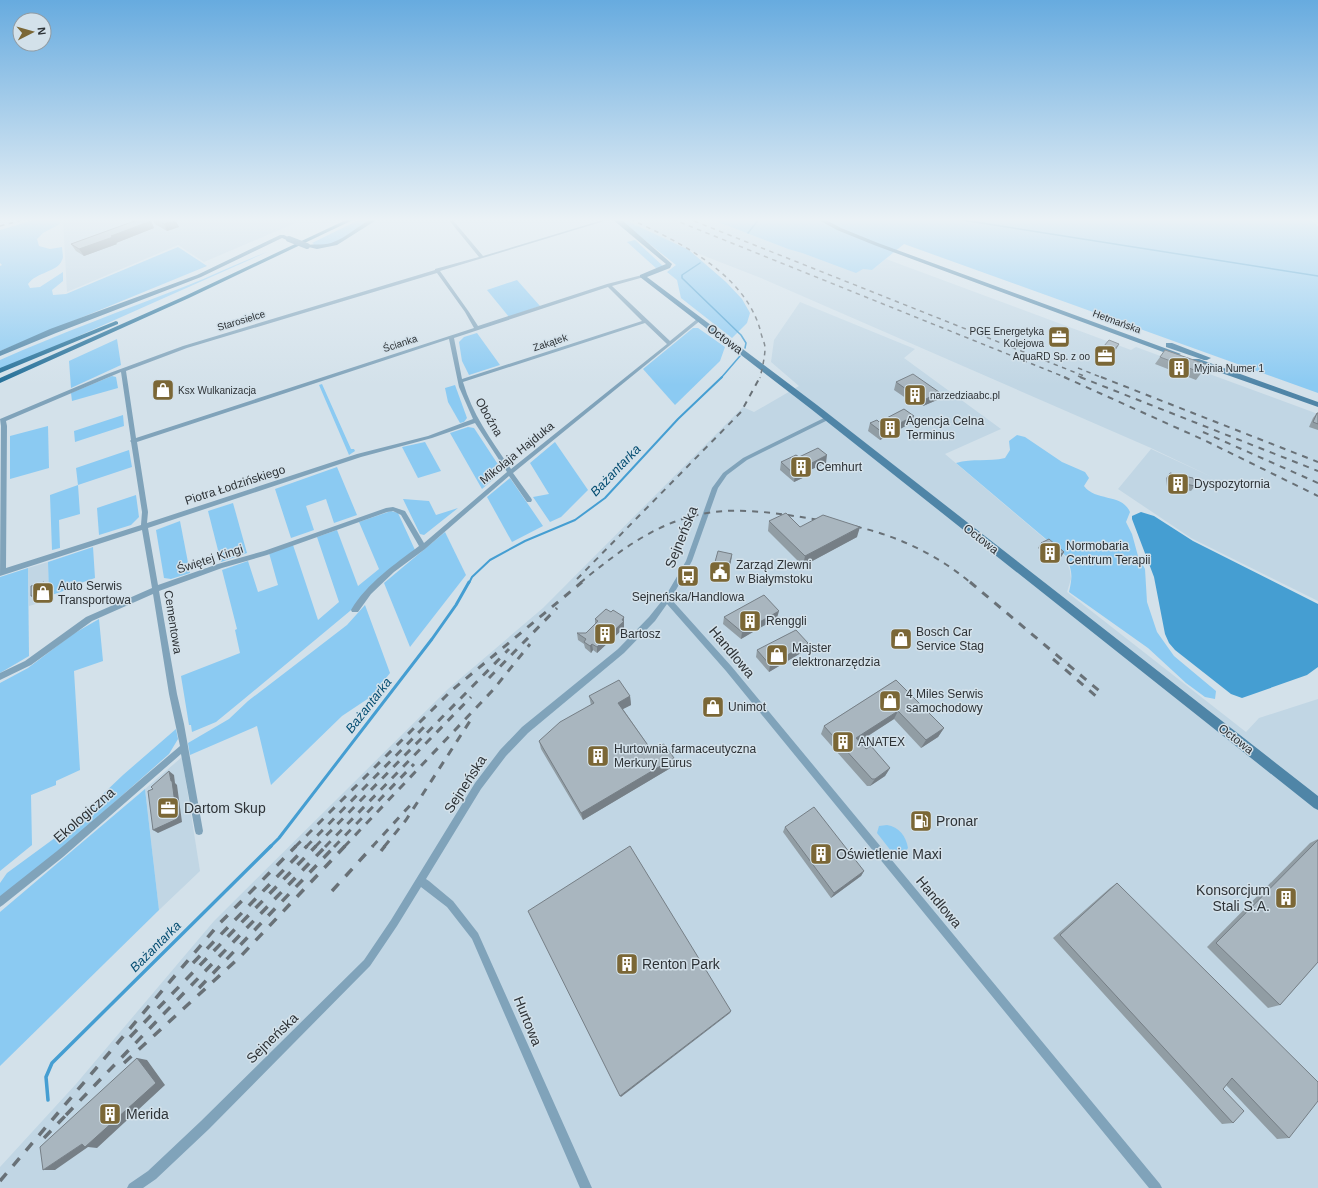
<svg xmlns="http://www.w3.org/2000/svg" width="1318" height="1188" font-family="Helvetica,sans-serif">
<rect width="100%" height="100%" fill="#d3e1ea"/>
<g fill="#c1d6e4">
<path d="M63,219H305L204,262L178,245L67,292Z"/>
<path d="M623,219H710L788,249L802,253L829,263L863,269L872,270L886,259L1131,350L1136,347L1318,414V601L1191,538L1118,489L1151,449L1214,478L1151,448L761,278L689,250Z"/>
<path d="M800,302L915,349L904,358L1001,429L945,454L1065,556L1070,571L1071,579L1067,592L1246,732L1259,718L1318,699V1188H0V1167L76,1084L214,921L448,689L543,608L743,407L754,412L799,386L771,362L774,340Z"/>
<path d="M48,562L49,600L29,606L28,568Z"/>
<path d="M182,757L200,871L159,910L145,789Z"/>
</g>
<g fill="#8bcaf2">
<path d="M37,219H59L60,224L43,233L37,239L39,246L50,249L62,247C62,251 64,257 62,260C58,272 36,272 28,284L30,288L40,287L63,272V281L52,290L53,295L66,294L178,247L207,266L0,351V266L2,265L0,263V230Z"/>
<path d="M361,219H370L338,242L329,245H313L314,244L312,243Z"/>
<path d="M618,219H623L689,250L726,282L742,299L750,313L747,323L732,338L681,298L677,280L667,272L676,265Z"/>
<path d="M710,219H1310L1318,226V393L904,244L872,270L863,269L856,273L802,253L788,249Z"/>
<path d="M635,240L664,267L657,269L627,242Z"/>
<path d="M267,252L63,343L0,370V360C61,333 124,310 186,286C214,275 240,262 267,252Z"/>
<path d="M517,280L540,306L509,317L487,290Z"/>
<path d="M693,328H698L725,347L720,361L675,405L643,369Z"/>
<path d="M477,333L500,365L469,375L462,361L459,342L464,337Z"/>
<path d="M117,339L121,365L71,388L69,361Z"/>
<path d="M112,376L116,377L118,388L72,401L71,393Z"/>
<path d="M322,384L351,449H354L355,451L349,455L319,385Z"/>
<path d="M455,385L467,418L464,422L460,423L448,402L445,388Z"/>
<path d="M123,415L124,426L75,442L74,431Z"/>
<path d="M48,426L49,468L10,479V436Z"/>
<path d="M468,427L474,428L501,469L498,475L482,489L450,433Z"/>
<path d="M1017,435L1025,437L1062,462L1085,472L1089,478L1084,486C1096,502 1122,493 1130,512L1126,522L1132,534L1138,556L1145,569L1147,602L1157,632L1174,656L1216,691L1215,699L1205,697L1186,683L1148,648L1069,592C1073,575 1072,571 1066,556L956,463C972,458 989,462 1005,458L1010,450L1009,441Z"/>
<path d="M425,442L441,471L418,478L402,447Z"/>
<path d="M555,442L588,490L561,517L550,522L533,497L549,494L530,463Z"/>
<path d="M129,450L132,467L78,485L80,514L59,520L60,548L52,550L50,495L78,485L76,468Z"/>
<path d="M337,467L357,515L334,523L326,499L306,506L314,530L291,538L275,489Z"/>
<path d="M510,478L543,526L512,542L487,497Z"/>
<path d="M136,495L139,517L131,525L99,535L97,508Z"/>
<path d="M403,499L429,501L436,515L458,508L424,535L420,534Z"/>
<path d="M233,503L247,553L221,562L208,511Z"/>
<path d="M391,511L398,513L415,550L356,606L244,699L216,722L192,732L191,725H189L181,676L240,653L235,630L237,629L222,570L248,561L258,592L278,585L269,553L293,545L318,620L339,602L317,537L337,530L358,586L379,569L359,522Z"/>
<path d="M180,521L190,573L171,579L164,578L156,530Z"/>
<path d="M445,532L466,575L410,647L384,583Z"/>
<path d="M93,547L95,578L69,587V589L49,596L48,562Z"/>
<path d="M28,568L29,656L0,673V577Z"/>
<path d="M365,605L390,673L372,696L342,716L271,785L257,726L190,755L188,743L229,719L248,701L347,625Z"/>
<path d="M99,619L103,661L74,671L80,770L56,781V785L31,795L32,845L0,871V683L28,668L73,634Z"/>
<path d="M176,729L178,739L169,754L40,868L0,897V883L7,873L63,832L123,775Z"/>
<path d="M145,789L159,910L0,1066V912Z"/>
<path d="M887,825C899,827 906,836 908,848L904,853L895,856L877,833L879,826Z"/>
</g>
<path fill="#459ed2" d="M1141,512L1154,516L1193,541L1318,604V667L1307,675L1242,698L1231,694L1175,650L1169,643L1165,634L1154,577L1132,519V516Z"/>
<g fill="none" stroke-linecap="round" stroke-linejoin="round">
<g stroke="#459ed2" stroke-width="1.5">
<path d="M956,219L1318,276"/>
<path d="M748,233L759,219"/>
<path d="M700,263L682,275V278L741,335L746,343L745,348"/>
<path d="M721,378L740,356"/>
</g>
<path stroke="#459ed2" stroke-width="2" d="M469,583L472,577L490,560L525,541L575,520L605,498L678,419L722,377"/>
<path stroke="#459ed2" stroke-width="3" d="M270,847L279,838L432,639L456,605L469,582"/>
<path stroke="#459ed2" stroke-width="3.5" d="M48,1100L46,1077L52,1063L271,846"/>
<g fill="#80a3ba" fill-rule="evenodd">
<path d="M448,219H452L483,256L606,219H611L440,271L469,312L478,326L607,284L642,275H644V277L612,286L670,341L697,319L701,320L513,473L531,498L532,500L531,502H527L509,476L425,549L394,572L371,594L358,612H352L351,610C367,583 395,564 419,546L401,515L393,511L387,512L267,555L222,568L159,591L177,694L184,724L203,831L202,834L199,835L196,834L195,831L181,754L63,857L3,905L0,907V896L57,851L180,746L169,694L153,594L92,621L31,665L0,680V673L25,661L86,617L152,588L142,530L0,576L1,426L0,419L107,374L183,346L435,270V269L479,257ZM437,273L465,312L474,328L136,438L126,371L187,348ZM608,287L642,321L462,379L454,338ZM645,323L667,344L511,469C492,441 472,414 463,382ZM449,339L459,387L473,419L428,436L357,454L147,523L148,512L137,442ZM121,372L131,440L130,441L131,442L142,512L141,525L6,568L7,426L6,421ZM475,423L507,472L424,543L405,511L393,507L386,508L264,551L218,564L158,585L148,528L361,457L432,438Z"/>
<path d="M828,416L831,418L830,419L747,460L727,475L718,488L692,561L671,599L732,667L1160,1184L1162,1188H1149L726,671L667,604L655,621L624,653L528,733L506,756L481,789L426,879L429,881L453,901L478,933L592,1188H580L472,939L447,907L421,887L397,926L370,966L209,1129L156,1179L143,1188H127L129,1184L148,1171L201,1121L364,960L391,920L475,783L500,750L522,727L618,649L649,617L665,597L686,561L712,488L723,473L743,458Z"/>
</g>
<g fill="#4f85a7" fill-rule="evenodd">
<path d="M371,219H378L337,245L317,249L304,246C309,243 323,246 331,243C346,238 358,226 371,219Z"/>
<path d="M612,219H619L623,221L672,264L670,268L647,277L817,405L1318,796V810L1314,808L811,409L640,277V275L666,264Z"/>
<path d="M817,219H824L841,228L878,243L1181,354L1177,356H1174L874,245L837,230Z"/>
<path d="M280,235H284L292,239L289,241L282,238L201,277L56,333L0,356V351L50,329L197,275Z"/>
<path d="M1166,343H1172L1211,358L1207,360H1204L1166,347Z"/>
<path d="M1193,359H1199L1318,402V407L1193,363Z"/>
</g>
<g fill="#246f98" fill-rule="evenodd">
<path d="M348,219H355L189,298L0,383V378L185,296Z"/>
<path d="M116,321L118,322V324L0,373V368Z"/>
</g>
<g stroke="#697177" stroke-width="1.5" stroke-dasharray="4.5 4.5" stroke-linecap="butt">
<path d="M630,219C680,242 747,275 761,333C762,338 765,343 765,348C765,357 762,369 760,378"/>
<path d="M672,219L1067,378"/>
<path d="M694,221L1084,376"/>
<path d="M0,226L26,219"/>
<path d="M1078,368L1103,378"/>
<path d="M1078,376L1083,378"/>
</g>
<g stroke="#697177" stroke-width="2" stroke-dasharray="6 6" stroke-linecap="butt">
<path d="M1064,377L1206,441L1318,496"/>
<path d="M1080,377L1318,471"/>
<path d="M1101,377L1318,462"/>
<path d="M1203,432L1318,483"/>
<path d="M844,524C891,533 934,552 971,583"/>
<path d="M577,579L741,412L760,377"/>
<path d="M580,583C631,541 677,507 747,511C774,512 800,517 826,521"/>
</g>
<g stroke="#697177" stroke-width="3" stroke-dasharray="8 8" stroke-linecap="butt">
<path d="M970,582L1103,694"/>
<path d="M1053,659L1097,697"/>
<path d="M489,678L557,608"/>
<path d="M295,847L451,691L582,582"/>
<path d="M306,847L424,727"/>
<path d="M315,847L509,649"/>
<path d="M325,847L471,697"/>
<path d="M334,847L414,764"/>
<path d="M344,847L493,690L530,644"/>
<path d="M372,847L414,801"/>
<path d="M384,847L406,820L470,721"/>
</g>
<g stroke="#697177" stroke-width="3.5" stroke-dasharray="10 10" stroke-linecap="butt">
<path d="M381,851L385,846"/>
<path d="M332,891L373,846"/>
<path d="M193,963L307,846"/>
<path d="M199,988L335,846"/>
<path d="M130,1037L316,846"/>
<path d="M124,1063L240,957L345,846"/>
<path d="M66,1115L326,846"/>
<path d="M44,1138L69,1112"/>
<path d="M0,1181L219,924L296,846"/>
</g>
<path stroke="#4f85a7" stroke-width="6" d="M289,239L307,246"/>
</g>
<g fill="#919da4">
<path d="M152,219H173L175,220L179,227L167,231L155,224Z"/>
<path d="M151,221L154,228L116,243L117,244L84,256L76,251L71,244Z"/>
<path d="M1119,344L1115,351L1105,364L1095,360L1099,352Z"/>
<path d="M1160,357L1202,372L1196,380L1155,364Z"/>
<path d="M896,382L937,400L923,406L917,402L913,403L894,390Z"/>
<path d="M1317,413H1318V430L1309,427L1313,418Z"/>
<path d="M870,423H911L880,440L868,431Z"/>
<path d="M799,457L826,463L810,470L809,475L794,482L780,470L781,462Z"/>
<path d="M1170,473L1195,486L1191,491L1167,486L1166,478Z"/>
<path d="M769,521L800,527L857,537L803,566L768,531Z"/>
<path d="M1041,543L1064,552L1061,557L1055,560L1052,558L1050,559L1038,548Z"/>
<path d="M732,554L731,561L725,583L711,580L712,573Z"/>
<path d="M611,612L624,617V628L597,653L593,650L591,653L585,648L584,644L578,640L577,633H586L595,624V619Z"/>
<path d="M724,617L777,618L741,639L723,624Z"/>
<path d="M757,650H806L769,672L756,657Z"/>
<path d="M896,680L944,728L938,737L921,748L894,719L859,742L866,749L890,768L885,776L870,786H867L821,734L824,726Z"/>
<path d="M589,696H630L631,705L623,709L652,751L674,766L583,820L541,749L539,741L591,705Z"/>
<path d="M785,827L864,871L861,876L831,898L783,832Z"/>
<path d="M1318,839V962L1280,1005L1268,1008L1207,947L1310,843Z"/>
<path d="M1117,883L1289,1138L1277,1139L1226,1085L1223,1089L1233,1123L1222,1124L1053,938L1110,888Z"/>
</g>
<g fill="#767f86">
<path d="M175,220L179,227L167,231L164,224Z"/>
<path d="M151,221L154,228L116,243L117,244L84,256L79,249L111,236Z"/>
<path d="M1119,344L1115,351L1105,364L1109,356Z"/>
<path d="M939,392L937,400L923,406L926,399Z"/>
<path d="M920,394L917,402L913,403L916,396Z"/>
<path d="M914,416L911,423L880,440L882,432Z"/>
<path d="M827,455L826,463L810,470L809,475L794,482L795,475L808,465Z"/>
<path d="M860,527L857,537L803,566L805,556Z"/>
<path d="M1064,552L1061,557L1055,560L1058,556Z"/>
<path d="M732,554L731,561L725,583L726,576Z"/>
<path d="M44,582L49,586V596L36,601L31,596Z"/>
<path d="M779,611L777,618L741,639L742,632Z"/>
<path d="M624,617V628L597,653V647Z"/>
<path d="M808,643L806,650L769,672L770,665Z"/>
<path d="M592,644L593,650L591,653L590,646Z"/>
<path d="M630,696L631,705L619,711L618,703Z"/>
<path d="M898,711L894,719L852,746L856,738Z"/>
<path d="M944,728L938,737L921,748L926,740Z"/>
<path d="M674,758V766L583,820L581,813Z"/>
<path d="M890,768L885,776L870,786L875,779Z"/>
<path d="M169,771L174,775L175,783L177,785L182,822L158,833L153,830L171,781Z"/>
<path d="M864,871L861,876L831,898L834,893Z"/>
<path d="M731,1011L730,1013L621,1097L620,1096Z"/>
<path d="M137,1058L147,1060L165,1085L97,1148L88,1147L55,1170H43L82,1144Z"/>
</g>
<g fill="#a9b6bf" stroke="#767f86">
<path d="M140,219H146L151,221L111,236L113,237L79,249L71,244Z"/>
<path d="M154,219H173L175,220L164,224Z"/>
<path d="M1109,340L1119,344L1109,356L1099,352Z"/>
<path d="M1165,350L1208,365L1202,373L1160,357Z"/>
<path d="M913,374L939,392L926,399L920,394L916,396L896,382Z"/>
<path d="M904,409L914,416L882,432L870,423L877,420L879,422Z"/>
<path d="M1317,413H1318V424L1313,422Z"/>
<path d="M818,448L827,455L808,465L811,467L795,475L781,462L796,455L799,457Z"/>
<path d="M1170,473L1193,478L1195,486L1171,481Z"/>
<path d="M786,513L800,527L823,515L860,527L805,556L769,521Z"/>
<path d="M1049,539L1064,552L1058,556L1055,553L1054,554L1041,543Z"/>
<path d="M718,551L732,554L726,576L712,573Z"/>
<path d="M44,582V592L31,596V586Z"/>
<path d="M764,595L779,611L742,632L724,617Z"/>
<path d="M606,609L611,612L613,610L624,617L622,620L624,621L597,647L592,644L590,646L584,642L586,639L577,633H586L598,621L595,619Z"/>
<path d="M796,630L808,643L770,665L757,650Z"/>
<path d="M619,680L630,696L618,703L652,751L664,744L674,758L581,813L539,741L560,722L594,703L589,696Z"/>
<path d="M896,680L944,728L926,740L898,711L856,738L866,749L871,746L890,768L875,779H872L824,726Z"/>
<path d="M169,771L171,781H172L177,819L153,830L148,791L153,789L151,787Z"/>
<path d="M814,807L864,871L834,893L785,827Z"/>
<path d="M1318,840V962L1280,1005L1216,943Z"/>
<path d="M630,846L731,1011L620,1096L528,911Z"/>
<path d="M1117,883L1318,1082V1101L1289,1138L1232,1078L1223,1089L1244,1111L1233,1123L1060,935Z"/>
<path d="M137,1058L156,1083L85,1147L82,1144L43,1170L40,1147Z"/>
</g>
<linearGradient id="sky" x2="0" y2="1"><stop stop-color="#67abdf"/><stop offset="0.57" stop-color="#ebf2f6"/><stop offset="1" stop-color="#ebf2f6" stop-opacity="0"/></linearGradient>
<rect width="1318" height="385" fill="url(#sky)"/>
<defs>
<g id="office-square" transform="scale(1.15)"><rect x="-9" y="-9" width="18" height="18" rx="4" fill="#7b6736" stroke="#d3e1ea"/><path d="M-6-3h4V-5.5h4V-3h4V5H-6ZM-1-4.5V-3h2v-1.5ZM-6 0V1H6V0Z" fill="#fff"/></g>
<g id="building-square" transform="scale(1.15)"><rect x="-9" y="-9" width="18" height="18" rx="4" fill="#7b6736" stroke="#d3e1ea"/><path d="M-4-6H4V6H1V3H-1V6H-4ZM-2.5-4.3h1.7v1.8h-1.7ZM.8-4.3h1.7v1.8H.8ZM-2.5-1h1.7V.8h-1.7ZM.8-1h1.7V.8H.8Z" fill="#fff"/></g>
<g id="shop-square" transform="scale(1.15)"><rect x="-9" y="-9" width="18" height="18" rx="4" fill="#7b6736" stroke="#d3e1ea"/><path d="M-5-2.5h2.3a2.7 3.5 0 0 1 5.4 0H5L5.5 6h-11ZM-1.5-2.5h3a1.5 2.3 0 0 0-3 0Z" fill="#fff"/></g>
<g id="civic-square" transform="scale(1.15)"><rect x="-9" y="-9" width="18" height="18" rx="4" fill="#7b6736" stroke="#d3e1ea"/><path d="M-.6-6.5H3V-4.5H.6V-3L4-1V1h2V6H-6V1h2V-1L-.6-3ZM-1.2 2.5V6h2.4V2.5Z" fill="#fff"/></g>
<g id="bus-square" transform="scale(1.15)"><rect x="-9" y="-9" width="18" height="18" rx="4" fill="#7b6736" stroke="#d3e1ea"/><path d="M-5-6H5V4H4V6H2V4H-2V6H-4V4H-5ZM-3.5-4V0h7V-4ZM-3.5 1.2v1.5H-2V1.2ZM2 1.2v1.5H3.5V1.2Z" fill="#fff"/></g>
<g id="fuel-square" transform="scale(1.15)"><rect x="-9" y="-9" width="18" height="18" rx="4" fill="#7b6736" stroke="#d3e1ea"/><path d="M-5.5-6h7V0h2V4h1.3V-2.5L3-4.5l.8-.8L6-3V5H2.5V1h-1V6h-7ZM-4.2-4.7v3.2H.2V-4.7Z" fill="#fff"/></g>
</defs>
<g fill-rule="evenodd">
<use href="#office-square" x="1059" y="337"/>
<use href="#office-square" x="1105" y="356"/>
<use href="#building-square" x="1179" y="368"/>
<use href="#shop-square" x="163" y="390"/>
<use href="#building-square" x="915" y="395"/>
<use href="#building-square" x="890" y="428"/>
<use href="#building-square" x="801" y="467"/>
<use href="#building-square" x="1178" y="484"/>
<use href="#building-square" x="1050" y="553"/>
<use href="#civic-square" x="720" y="572"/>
<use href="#bus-square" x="688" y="576"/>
<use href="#shop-square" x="43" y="593"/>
<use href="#building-square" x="750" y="621"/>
<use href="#building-square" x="605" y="634"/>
<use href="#shop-square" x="901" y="639"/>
<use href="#shop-square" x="777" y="655"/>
<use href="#shop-square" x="890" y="701"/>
<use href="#shop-square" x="713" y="707"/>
<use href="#building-square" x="843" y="742"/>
<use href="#building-square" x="598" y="756"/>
<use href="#office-square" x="168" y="808"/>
<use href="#fuel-square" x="921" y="821"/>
<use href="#building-square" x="821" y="854"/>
<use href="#building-square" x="1286" y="898"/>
<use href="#building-square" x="627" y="964"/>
<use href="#building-square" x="110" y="1114"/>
</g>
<g text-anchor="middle" stroke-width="3" stroke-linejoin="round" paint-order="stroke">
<g font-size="10" fill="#2e3337" stroke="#d3e1ea">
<text transform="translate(241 320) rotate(-17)" y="4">Starosielce</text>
<text transform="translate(1117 321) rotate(20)" y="4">Hetmańska</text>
<text transform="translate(550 342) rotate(-18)" y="4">Zakątek</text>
<text transform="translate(400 343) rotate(-18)" y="4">Ścianka</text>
</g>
<g font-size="10" fill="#2e3337" stroke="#d3e1ea" text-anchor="start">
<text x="1044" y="335" text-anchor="end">PGE Energetyka<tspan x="1044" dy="12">Kolejowa</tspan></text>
<text x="1090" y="360" text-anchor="end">AquaRD Sp. z oo</text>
<text x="1194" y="372">Myjnia Numer 1</text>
<text x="178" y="394">Ksx Wulkanizacja</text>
<text x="930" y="399">narzedziaabc.pl</text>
</g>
<g font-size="12" fill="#2e3337" stroke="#d3e1ea">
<text transform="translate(725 339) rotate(37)" y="4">Octowa</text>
<text transform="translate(489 417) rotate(60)" y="4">Oboźna</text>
<text transform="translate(517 453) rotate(-39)" y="4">Mikołaja Hajduka</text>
<text transform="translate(235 485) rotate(-18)" y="4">Piotra Łodzińskiego</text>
<text transform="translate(981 539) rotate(38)" y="4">Octowa</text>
<text transform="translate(210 559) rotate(-18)" y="4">Świętej Kingi</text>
<text transform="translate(173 622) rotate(81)" y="4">Cementowa</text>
<text transform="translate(1236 739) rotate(38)" y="4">Octowa</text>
</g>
<g font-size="12" fill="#2e3337" stroke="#d3e1ea" text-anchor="start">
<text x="906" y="425">Agencja Celna<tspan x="906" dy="14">Terminus</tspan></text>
<text x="816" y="471">Cemhurt</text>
<text x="1194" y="488">Dyspozytornia</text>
<text x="1066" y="550">Normobaria<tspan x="1066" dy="14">Centrum Terapii</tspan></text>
<text x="736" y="569">Zarząd Zlewni<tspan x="736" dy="14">w Białymstoku</tspan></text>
<text x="58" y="590">Auto Serwis<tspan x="58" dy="14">Transportowa</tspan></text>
<text x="688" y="601" text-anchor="middle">Sejneńska/Handlowa</text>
<text x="766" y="625">Renggli</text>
<text x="916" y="636">Bosch Car<tspan x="916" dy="14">Service Stag</tspan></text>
<text x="620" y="638">Bartosz</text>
<text x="792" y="652">Majster<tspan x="792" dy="14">elektronarzędzia</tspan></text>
<text x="906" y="698">4 Miles Serwis<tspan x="906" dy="14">samochodowy</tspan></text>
<text x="728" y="711">Unimot</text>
<text x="858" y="746">ANATEX</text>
<text x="614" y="753">Hurtownia farmaceutyczna<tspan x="614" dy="14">Merkury Eurus</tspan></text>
</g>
<g font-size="13" font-style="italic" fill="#074f73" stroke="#d3e1ea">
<text transform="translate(615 470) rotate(-46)" y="5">Bażantarka</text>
<text transform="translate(368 705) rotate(-52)" y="5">Bażantarka</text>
<text transform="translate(155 946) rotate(-45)" y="5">Bażantarka</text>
</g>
<g font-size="14" fill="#2e3337" stroke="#d3e1ea">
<text transform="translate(681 537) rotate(-68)" y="5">Sejneńska</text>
<text transform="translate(732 652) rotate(50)" y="5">Handlowa</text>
<text transform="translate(465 784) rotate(-57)" y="5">Sejneńska</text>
<text transform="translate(84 815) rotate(-41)" y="5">Ekologiczna</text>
<text transform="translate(939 902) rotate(50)" y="5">Handlowa</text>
<text transform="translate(528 1021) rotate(68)" y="5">Hurtowa</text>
<text transform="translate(272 1038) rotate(-44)" y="5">Sejneńska</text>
</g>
<g font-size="14" fill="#2e3337" stroke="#d3e1ea" text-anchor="start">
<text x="184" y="813">Dartom Skup</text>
<text x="936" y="826">Pronar</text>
<text x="836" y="859">Oświetlenie Maxi</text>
<text x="1270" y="895" text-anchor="end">Konsorcjum<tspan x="1270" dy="16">Stali S.A.</tspan></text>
<text x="642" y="969">Renton Park</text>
<text x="126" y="1119">Merida</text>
</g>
</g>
<g transform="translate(32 32) rotate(84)"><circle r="19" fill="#d3e1ea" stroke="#919ba2"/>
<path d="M0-3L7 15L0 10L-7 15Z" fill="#7b6736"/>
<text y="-6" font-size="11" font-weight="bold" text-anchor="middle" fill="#2e3337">N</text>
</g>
</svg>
